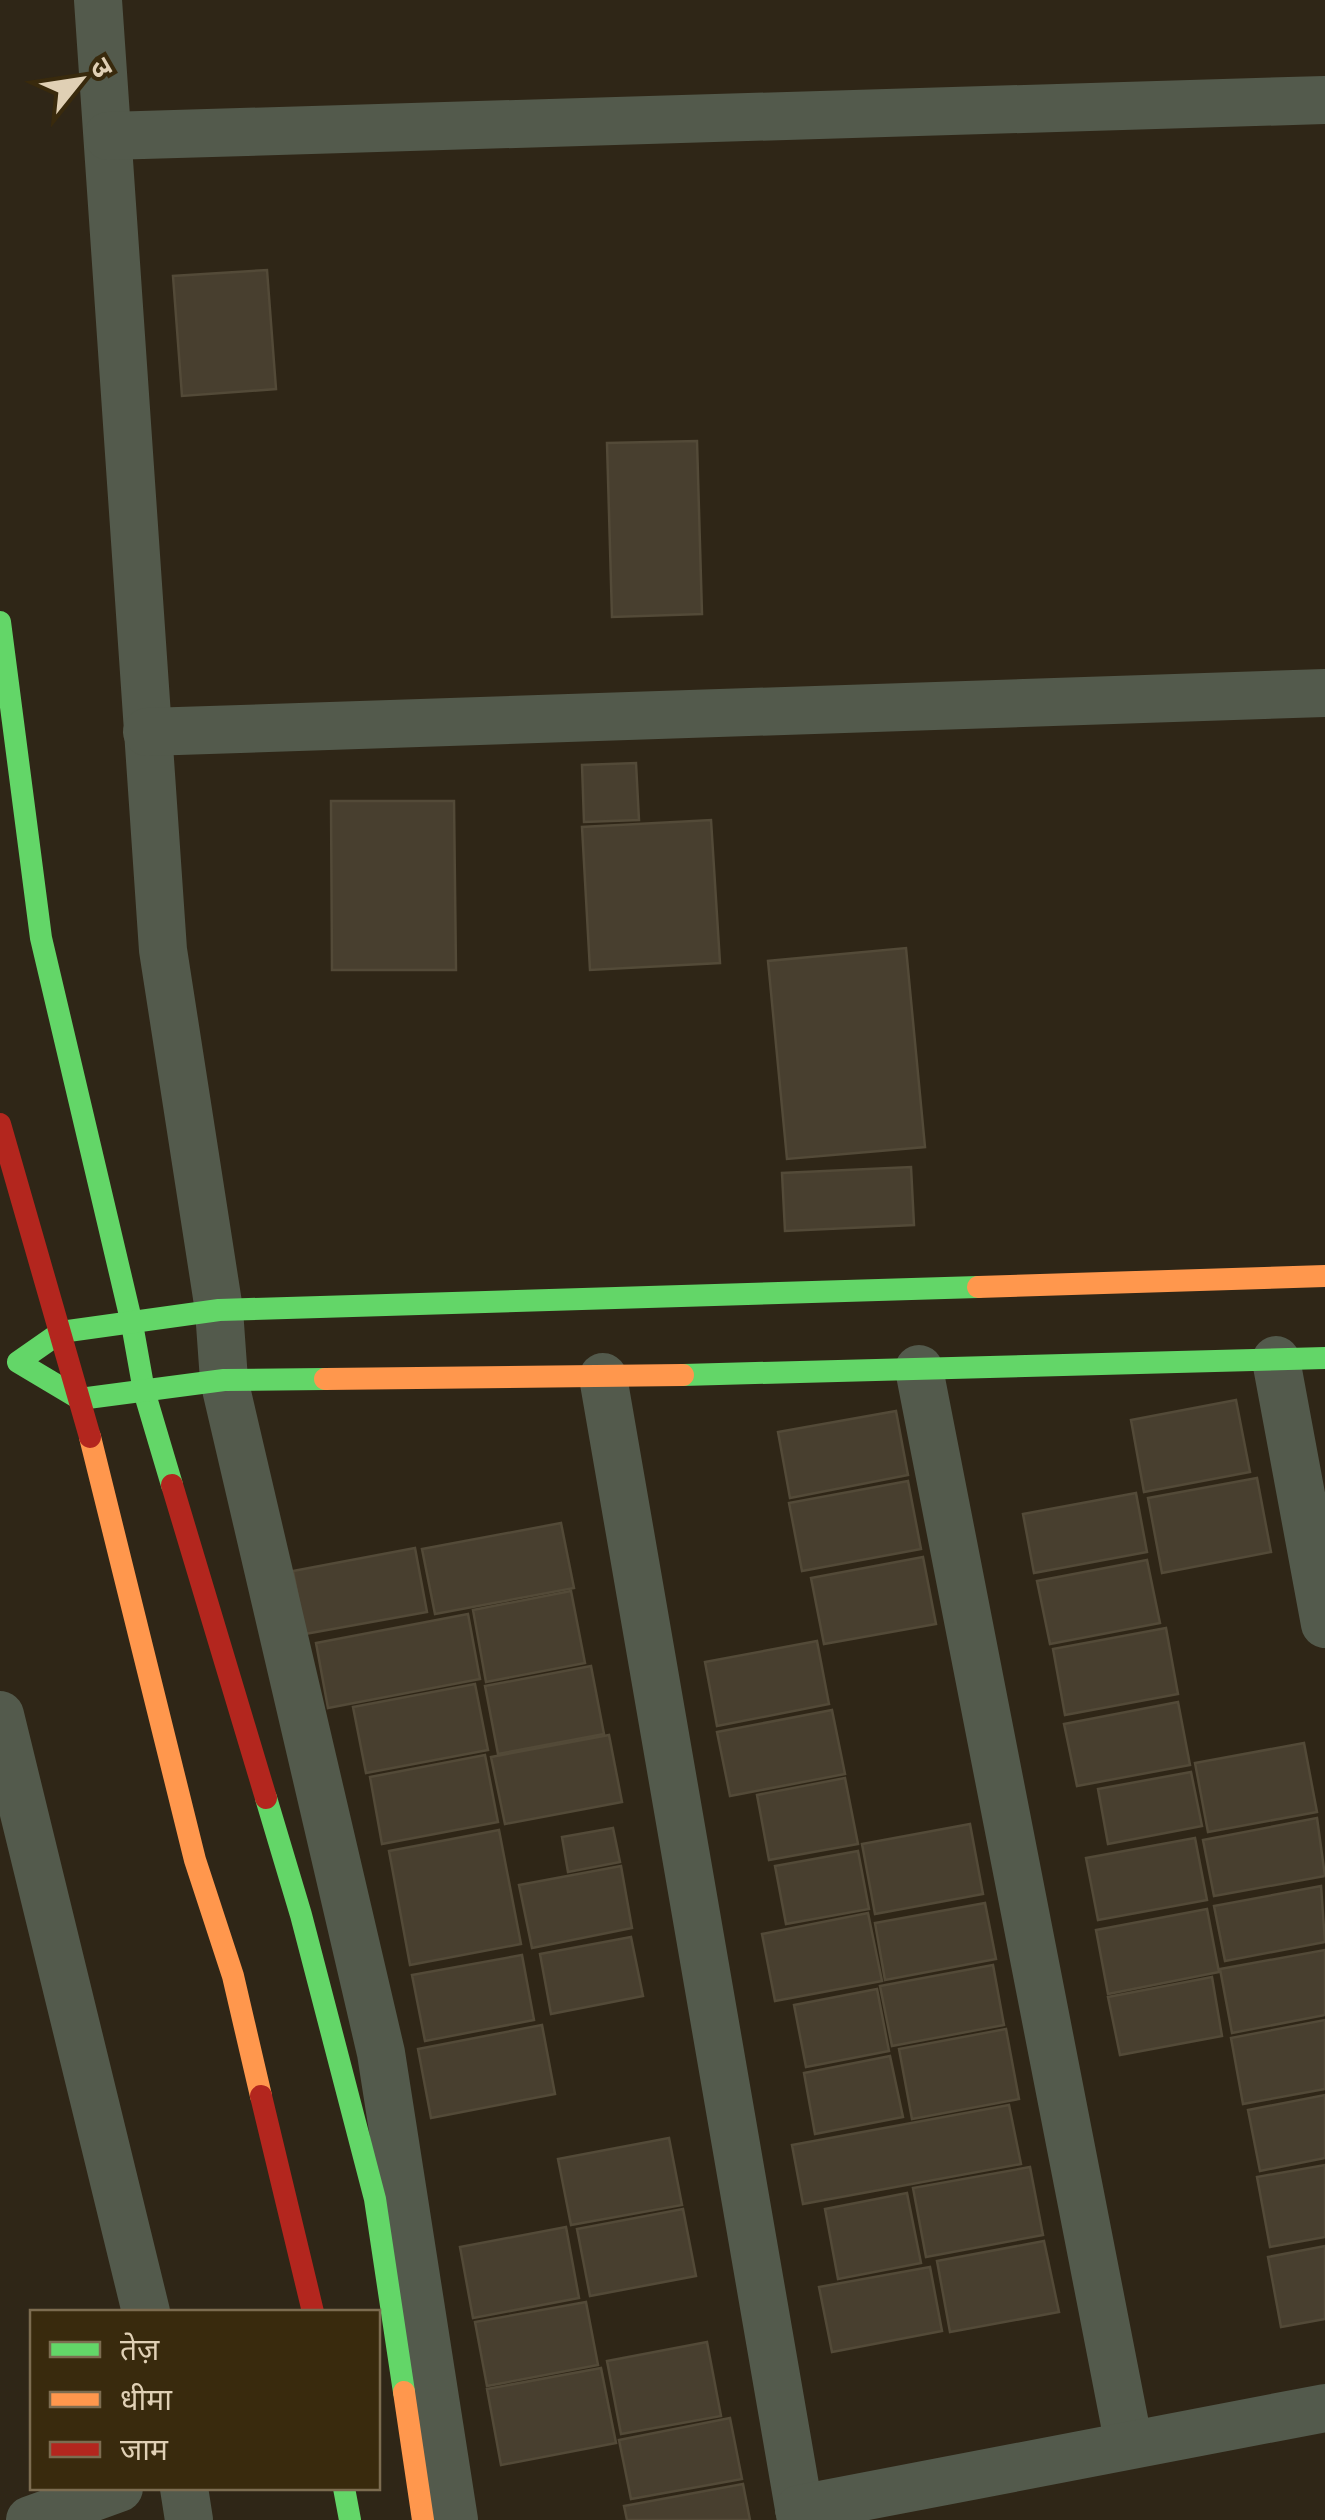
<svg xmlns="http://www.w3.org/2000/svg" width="1325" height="2520" font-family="Mulish,'Noto Sans Devanagari',sans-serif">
<rect width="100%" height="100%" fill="#2f2617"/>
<g fill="#483f2f" stroke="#534a38" stroke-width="2.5">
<path d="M267,270L276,389L182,396L173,276Z"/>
<path d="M697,441L702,614L612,617L607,443Z"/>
<path d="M636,763L639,820L584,822L582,765Z"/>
<path d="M331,801H454L456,970H332Z"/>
<path d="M711,820L720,963L590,970L582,827Z"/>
<path d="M906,948L925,1147L787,1159L768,961Z"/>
<path d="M911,1167L914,1225L785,1231L782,1173Z"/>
<path d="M1236,1400L1250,1472L1144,1492L1131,1420Z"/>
<path d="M896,1411L908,1475L790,1498L778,1432Z"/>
<path d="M1257,1478L1271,1552L1162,1573L1148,1498Z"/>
<path d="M908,1481L921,1549L802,1571L789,1503Z"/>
<path d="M1136,1493L1147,1552L1034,1573L1023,1514Z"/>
<path d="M561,1523L574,1588L435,1614L422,1549Z"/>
<path d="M415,1548L427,1612L305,1634L293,1571Z"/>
<path d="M923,1557L936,1624L824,1644L811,1578Z"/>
<path d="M1147,1560L1160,1623L1050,1644L1037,1581Z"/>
<path d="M571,1591L585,1663L486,1682L473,1610Z"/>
<path d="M468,1614L480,1679L328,1708L316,1643Z"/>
<path d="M1166,1628L1178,1694L1065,1715L1053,1649Z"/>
<path d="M817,1641L829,1704L717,1726L705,1662Z"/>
<path d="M591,1666L604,1734L498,1754L485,1686Z"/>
<path d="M475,1684L488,1750L366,1773L353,1707Z"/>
<path d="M1178,1702L1190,1765L1077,1786L1064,1724Z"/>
<path d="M832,1710L845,1774L730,1796L717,1732Z"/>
<path d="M609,1735L622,1802L505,1824L491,1757Z"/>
<path d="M1304,1743L1317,1812L1208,1832L1195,1763Z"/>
<path d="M485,1755L498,1822L382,1844L370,1777Z"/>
<path d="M1191,1772L1202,1826L1108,1844L1098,1789Z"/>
<path d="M845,1778L858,1844L769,1860L757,1795Z"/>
<path d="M1317,1818L1325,1876L1214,1896L1203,1840Z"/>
<path d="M970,1824L983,1894L875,1914L862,1844Z"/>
<path d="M613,1828L620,1862L568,1872L562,1837Z"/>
<path d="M499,1830L521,1944L410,1965L389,1851Z"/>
<path d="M1195,1838L1207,1900L1098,1920L1086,1858Z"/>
<path d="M858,1851L869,1909L786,1924L775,1866Z"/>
<path d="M621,1866L632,1928L532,1948L519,1885Z"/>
<path d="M1321,1886L1325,1942L1225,1961L1214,1906Z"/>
<path d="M985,1903L996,1959L885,1980L875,1923Z"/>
<path d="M1207,1909L1219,1972L1108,1994L1096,1930Z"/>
<path d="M868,1913L882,1981L775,2001L762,1934Z"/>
<path d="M631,1937L643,1996L551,2014L540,1954Z"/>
<path d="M1325,1950V2015L1232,2033L1220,1969Z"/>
<path d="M522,1955L534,2020L425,2041L412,1975Z"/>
<path d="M993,1965L1004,2025L892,2046L880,1986Z"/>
<path d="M1212,1977L1222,2036L1120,2055L1108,1997Z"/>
<path d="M877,1989L889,2051L806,2067L794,2005Z"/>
<path d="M1325,2020V2089L1243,2104L1231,2038Z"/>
<path d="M542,2025L555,2094L431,2118L418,2049Z"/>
<path d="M1006,2029L1019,2099L912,2119L899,2049Z"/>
<path d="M890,2056L903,2117L815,2134L804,2073Z"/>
<path d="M1325,2095V2158L1260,2171L1248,2110Z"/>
<path d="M1009,2105L1021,2164L803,2204L792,2145Z"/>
<path d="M669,2138L682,2205L571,2225L558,2159Z"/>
<path d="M1325,2165V2237L1270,2247L1257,2177Z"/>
<path d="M1030,2167L1043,2235L926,2257L913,2188Z"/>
<path d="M907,2193L921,2263L838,2279L825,2209Z"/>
<path d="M683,2209L696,2276L590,2296L577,2229Z"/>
<path d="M566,2227L579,2298L473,2318L460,2247Z"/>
<path d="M1044,2241L1059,2312L950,2332L937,2261Z"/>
<path d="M1325,2246V2319L1281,2327L1268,2257Z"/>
<path d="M930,2267L942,2331L832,2352L819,2287Z"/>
<path d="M586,2302L598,2365L487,2386L475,2322Z"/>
<path d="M707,2342L721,2416L621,2434L607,2361Z"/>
<path d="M601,2368L616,2443L501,2465L487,2389Z"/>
<path d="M730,2418L742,2479L631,2499L619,2440Z"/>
<path d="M743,2484L750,2520H627L624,2506Z"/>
</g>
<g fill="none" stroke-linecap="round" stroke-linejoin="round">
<g stroke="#535a4c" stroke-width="48">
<path d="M98,0L163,950L219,1310L224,1380L381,2053L454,2520"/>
<path d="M108,136L1325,100"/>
<path d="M147,732L1325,693"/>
<path d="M1276,1360L1325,1624"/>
<path d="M919,1369L1129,2445"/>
<path d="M603,1377L801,2520"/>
<path d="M0,1715L146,2312"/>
<path d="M184,2488L189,2520"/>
<path d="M799,2509L1325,2408"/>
<path d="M30,2520L119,2488"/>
</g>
<g stroke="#63d668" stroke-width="22">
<path d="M0,622L41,938L132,1324L144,1391L172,1485"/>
<path d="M683,1375L1325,1358"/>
<path d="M325,1379L224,1380L80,1399L18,1362L61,1332L219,1310L978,1287"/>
<path d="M266,1798L301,1915L375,2199L404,2392"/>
<path d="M344,2488L350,2520"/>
</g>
<g stroke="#ff974d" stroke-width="22">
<path d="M978,1287L1325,1276"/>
<path d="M325,1379L683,1375"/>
<path d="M90,1437L195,1860L233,1976L261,2096"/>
<path d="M404,2392L423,2520"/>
</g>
<g stroke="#b3261e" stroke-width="22">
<path d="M0,1124L90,1437"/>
<path d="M172,1485L266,1798"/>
<path d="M261,2096L313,2312"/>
</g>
</g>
<rect x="30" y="2310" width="350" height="180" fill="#392a0d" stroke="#7c6c50" stroke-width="2.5"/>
<rect x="50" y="2342" width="50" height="15" fill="#63d668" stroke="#7c6c50" stroke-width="2.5"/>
<text x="120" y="2360" font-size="30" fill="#e0d0b5">तेज़</text>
<rect x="50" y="2392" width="50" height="15" fill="#ff974d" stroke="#7c6c50" stroke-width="2.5"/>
<text x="120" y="2410" font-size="30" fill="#e0d0b5">धीमा</text>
<rect x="50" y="2442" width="50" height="15" fill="#b3261e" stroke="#7c6c50" stroke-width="2.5"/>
<text x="120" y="2460" font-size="30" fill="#e0d0b5">जाम</text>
<g transform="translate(80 80) rotate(60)" stroke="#392a0d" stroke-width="8" paint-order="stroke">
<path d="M0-8L18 38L0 25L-18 38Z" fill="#e0d0b5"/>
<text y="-15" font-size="28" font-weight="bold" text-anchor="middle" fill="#e0d0b5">उ</text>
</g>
</svg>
